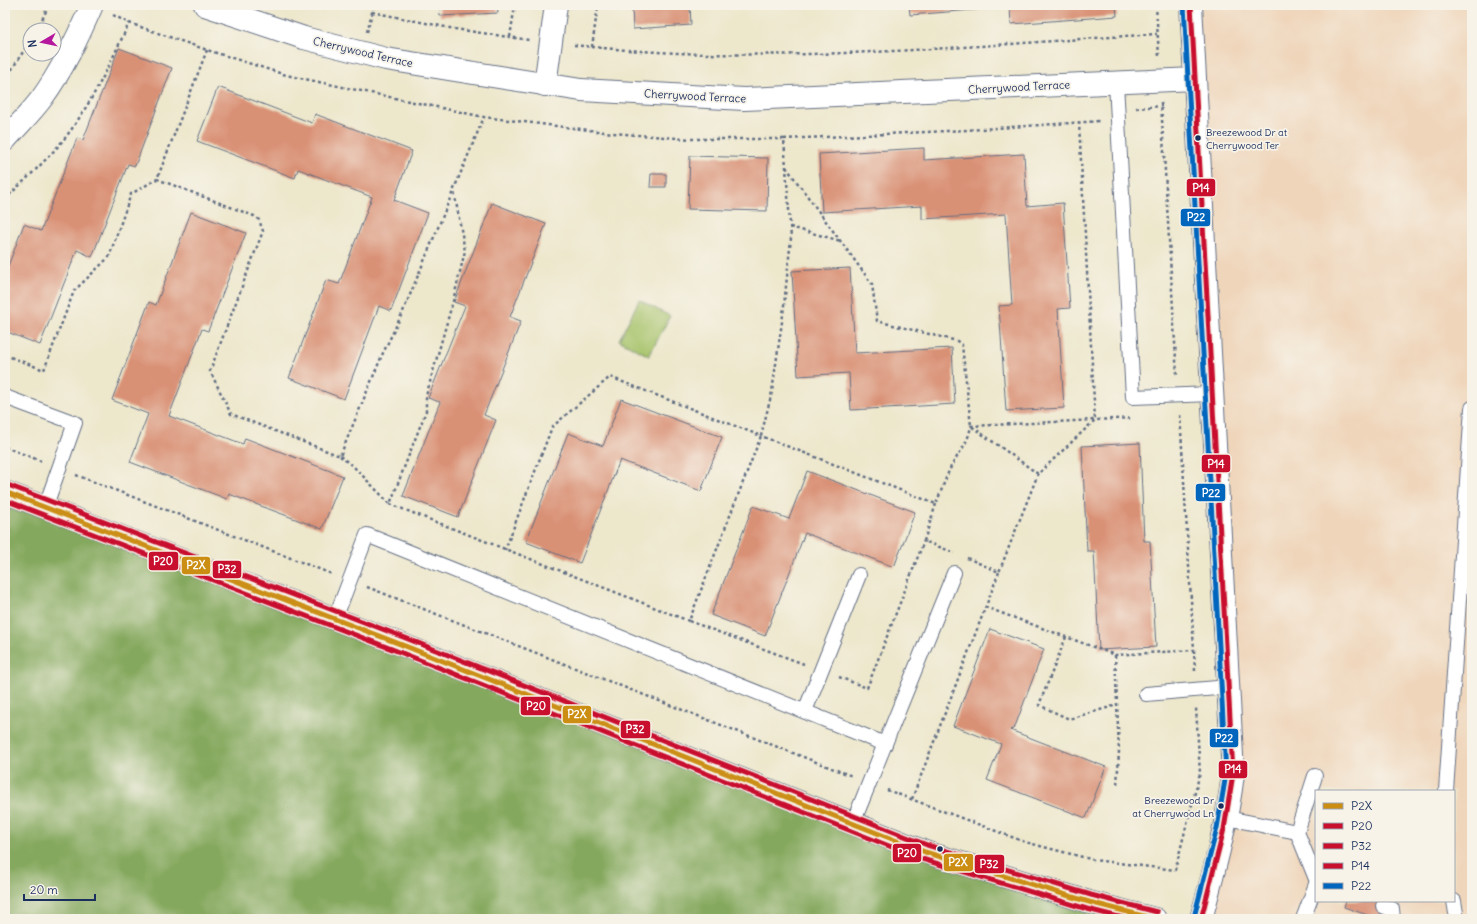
<svg xmlns="http://www.w3.org/2000/svg" width="1477" height="924" font-family="Delius,sans-serif">
<rect width="100%" height="100%" fill="#f7f3e8"/>
<filter id="ink" filterUnits="userSpaceOnUse"><feTurbulence type="fractalNoise" baseFrequency=".025" numOctaves="2"/><feDisplacementMap in="SourceGraphic" scale="8" xChannelSelector="R" yChannelSelector="G"/><feConvolveMatrix kernelMatrix="1 2 1 2 8 2 1 2 1" color-interpolation-filters="sRGB"/></filter>
<filter id="wash" filterUnits="userSpaceOnUse"><feTurbulence type="fractalNoise" baseFrequency=".012" numOctaves="4" result="noise"/><feDisplacementMap in="SourceGraphic" scale="16" xChannelSelector="R" yChannelSelector="G"/><feGaussianBlur stdDeviation="0.9" result="paint"/><feColorMatrix in="noise" values="0 0 0 0 0 0 0 0 0 0 0 0 0 0 0 0 0 1.4 0 .05"/><feComposite in="paint" operator="in"/></filter>
<g filter="url(#wash)">
<rect width="100%" height="100%" fill="#ede7cc"/>
<path fill="#efd6bb" fill-rule="evenodd" d="M1191,5H1472V919H1201L1229,810ZM1316,791H1454V901H1316Z"/>
<path fill="#a6c269" stroke="#607864" d="M639,300L670,316L649,356L619,340Z"/>
<path fill="#84a85d" stroke="#506c5e" d="M5,492L925,852L1155,919H5Z"/>
<g id="blocks">
<g fill="#d99176">
<path d="M439,5H497L498,13L440,16Z"/>
<path d="M632,5H690L691,25L633,29Z"/>
<path d="M909,5H1116L1117,16L1011,24L1010,7L910,15Z"/>
<path d="M119,48L172,68L135,166L128,164L92,257L77,250L40,345L5,331V274L24,224L41,231L77,138L83,140Z"/>
<path d="M218,87L312,123L315,114L412,151L394,200L428,213L391,311L379,306L344,399L289,378L326,280L339,284L372,197L298,169L295,178L197,141Z"/>
<path d="M924,148V160L1024,154L1027,206L1063,203L1070,308L1058,309L1064,408L1006,411L999,306L1012,305L1006,214L922,219V206L822,212L819,154Z"/>
<path d="M690,156L768,158L767,211L688,209Z"/>
<path d="M651,174H666V187H650Z"/>
<path d="M492,203L546,224L510,317L521,321L484,415L496,420L458,517L403,496L440,402L428,398L465,306L454,302Z"/>
<path d="M191,212L246,233L208,331L202,329L169,416L243,444L245,438L343,476L322,529L229,494L227,499L130,462L148,414L112,400L149,302L156,305Z"/>
<path d="M850,268L855,353L952,348L955,404L851,410L849,373L798,376L792,271Z"/>
<path d="M621,399L722,437L701,491L620,460L580,563L526,542L568,433L603,446Z"/>
<path d="M1140,443L1144,541H1150L1156,647L1099,650L1094,551H1087L1082,446Z"/>
<path d="M807,471L915,512L894,567L805,533L765,636L711,615L753,506L789,519Z"/>
<path d="M990,629L1044,649L1014,729L1010,730L1106,767L1086,818L987,780L1001,744L953,726Z"/>
<path d="M1346,901H1385L1379,919L1344,907Z"/>
</g>
</g>
</g>
<g filter="url(#ink)">
<use href="#blocks" fill-opacity="0" stroke="#646f84" stroke-width="1"/>
<g fill="none" stroke-linecap="round" stroke-linejoin="round">
<g stroke="#646f84" stroke-width="16">
<g id="service">
<path d="M1116,83L1133,397L1212,394"/>
<path d="M5,397L75,423L45,508"/>
<path d="M335,619L367,535L885,744"/>
<path d="M1146,694L1229,687"/>
<path d="M805,711L859,575"/>
<path d="M1446,791L1472,408"/>
<path d="M1227,818L1297,832L1316,879"/>
<path d="M853,823L954,573"/>
<path d="M1297,832L1315,776"/>
<path d="M1454,901L1457,919"/>
<path d="M1383,906L1392,909L1393,919"/>
<path d="M1303,919L1316,884"/>
</g>
</g>
<g stroke="#646f84" stroke-width="24">
<g id="minor">
<path d="M205,5L304,38L386,59L581,90L744,99L1195,79"/>
<path d="M545,85L556,5"/>
<path d="M5,140C17,126 31,113 42,98C63,69 78,37 92,5"/>
</g>
</g>
<g stroke="#646f84" stroke-width="24">
<g id="tertiary">
<path d="M1191,5L1233,774C1227,824 1214,871 1201,919"/>
<path d="M5,492L400,644L925,852L1089,902L1155,919"/>
</g>
</g>
<g stroke="#646f84" stroke-width="2.5" stroke-dasharray="3 3" stroke-linecap="butt">
<path d="M1156,5L1159,57"/>
<path d="M372,12L455,29L529,40"/>
<path d="M113,15L129,23L207,50L286,75L484,117L613,133L690,139H784L791,238L783,315L772,392L761,436L936,504C942,490 947,472 955,460C963,447 968,442 971,426L1095,420L1079,123"/>
<path d="M37,30L49,5"/>
<path d="M367,32L374,5"/>
<path d="M510,37L515,5"/>
<path d="M574,45C767,67 964,46 1157,34"/>
<path d="M592,47L598,5"/>
<path d="M207,50L157,179L254,216L259,220L263,231L210,371L231,414L340,456L383,353L402,314L484,117"/>
<path d="M5,80L30,41"/>
<path d="M1161,102L1177,377"/>
<path d="M1136,108L1162,106"/>
<path d="M784,139L967,130L1100,121"/>
<path d="M786,167L872,284L877,321L957,341L962,345L971,426L1038,474L1095,420L1133,418"/>
<path d="M5,199C25,180 47,160 65,138C92,103 111,62 129,23"/>
<path d="M790,227L841,241"/>
<path d="M5,355L44,370L74,291L109,257L131,194L157,179"/>
<path d="M5,447L41,461"/>
<path d="M340,456L355,468L390,504L426,411V396L453,301L465,251L454,191"/>
<path d="M76,475L332,574"/>
<path d="M390,504L689,621L761,436L610,377L552,427L505,550"/>
<path d="M936,504L924,541L955,553"/>
<path d="M967,558L999,572L1038,474"/>
<path d="M367,587L852,776"/>
<path d="M985,607L1115,655L1194,650L1180,414"/>
<path d="M689,621L804,664"/>
<path d="M1066,637L1039,705L1069,719L1117,705"/>
<path d="M1194,650L1195,671"/>
<path d="M1115,655L1119,751L1117,785"/>
<path d="M839,677L867,688L924,541"/>
<path d="M887,790L1025,842L1094,860L1175,870L1200,773L1196,708"/>
<path d="M912,799L999,572"/>
</g>
<use href="#service" stroke="#fff" stroke-width="14"/>
<use href="#minor" stroke="#fff" stroke-width="22"/>
<use href="#tertiary" stroke="#fff" stroke-width="22"/>
<g stroke="#f7f3e8" stroke-width="8">
<path id="bus-1" d="M5,492L400,644L925,852L1089,902L1155,919"/>
</g>
<g stroke="#f7f3e8" stroke-width="8">
<path id="bus-2" d="M5,500L397,651L922,859L1087,909L1127,919"/>
</g>
<g stroke="#f7f3e8" stroke-width="8">
<path id="bus-3" d="M8,485L403,637L927,845L1091,895L1157,912"/>
</g>
<g stroke="#f7f3e8" stroke-width="8">
<path id="bus-4" d="M1191,5L1233,774L1224,829L1201,919"/>
</g>
<g stroke="#f7f3e8" stroke-width="8">
<path id="bus-5" d="M1184,5L1226,774L1217,828L1194,917"/>
</g>
<use href="#bus-1" stroke="#cb8e13" stroke-width="5"/>
<use href="#bus-2" stroke="#c8102e" stroke-width="5"/>
<use href="#bus-3" stroke="#c8102e" stroke-width="5"/>
<use href="#bus-4" stroke="#c8102e" stroke-width="5"/>
<use href="#bus-5" stroke="#0065bd" stroke-width="5"/>
</g>
</g>
<g fill="#1b2f5e" stroke="#f7f3e8" stroke-width="1.5">
<circle cx="1198" cy="138" r="3.5"/>
<circle cx="1221" cy="806" r="3.5"/>
<circle cx="940" cy="849" r="3.5"/>
</g>
<g text-anchor="middle" stroke-width="3.5" stroke-linejoin="round" paint-order="stroke">
<g font-size="10" fill="#1b2f5e" stroke="#f7f3e8" text-anchor="start">
<text x="1206" y="136">Breezewood Dr at<tspan x="1206" dy="13">Cherrywood Ter</tspan></text>
<text x="1214" y="804" text-anchor="end">Breezewood Dr<tspan x="1214" dy="13">at Cherrywood Ln</tspan></text>
</g>
<g font-size="11" fill="#1b2f5e" stroke="#f7f3e8">
<text transform="translate(363 52) rotate(13)" y="4">Cherrywood Terrace</text>
<text transform="translate(1019 87) rotate(-3)" y="4">Cherrywood Terrace</text>
<text transform="translate(695 96) rotate(3)" y="4">Cherrywood Terrace</text>
</g>
</g>
<g stroke="#f7f3e8" stroke-width="1.5">
<rect x="1186" y="178" width="30" height="19" rx="4" fill="#c8102e"/>
<rect x="1180" y="208" width="31" height="19" rx="4" fill="#0065bd"/>
<rect x="1201" y="454" width="30" height="19" rx="4" fill="#c8102e"/>
<rect x="1195" y="483" width="31" height="19" rx="4" fill="#0065bd"/>
<rect x="148" y="551" width="31" height="20" rx="4" fill="#c8102e"/>
<rect x="181" y="556" width="30" height="19" rx="4" fill="#cb8e13"/>
<rect x="212" y="560" width="30" height="19" rx="4" fill="#c8102e"/>
<rect x="520" y="696" width="31" height="20" rx="4" fill="#c8102e"/>
<rect x="562" y="705" width="30" height="19" rx="4" fill="#cb8e13"/>
<rect x="620" y="720" width="31" height="19" rx="4" fill="#c8102e"/>
<rect x="1209" y="728" width="30" height="20" rx="4" fill="#0065bd"/>
<rect x="1218" y="760" width="30" height="19" rx="4" fill="#c8102e"/>
<rect x="892" y="843" width="30" height="20" rx="4" fill="#c8102e"/>
<rect x="943" y="853" width="31" height="19" rx="4" fill="#cb8e13"/>
<rect x="974" y="854" width="31" height="20" rx="4" fill="#c8102e"/>
</g>
<g font-size="11" text-anchor="middle" font-weight="bold" fill="#fff">
<text x="1201" y="192">P14</text>
<text x="1196" y="221">P22</text>
<text x="1216" y="468">P14</text>
<text x="1211" y="497">P22</text>
<text x="163" y="565">P20</text>
<text x="196" y="569">P2X</text>
<text x="227" y="573">P32</text>
<text x="536" y="710">P20</text>
<text x="577" y="718">P2X</text>
<text x="635" y="733">P32</text>
<text x="1224" y="742">P22</text>
<text x="1233" y="773">P14</text>
<text x="907" y="857">P20</text>
<text x="958" y="866">P2X</text>
<text x="989" y="868">P32</text>
</g>
<rect width="1477" height="924" fill="none" stroke="#f7f3e8" stroke-width="20"/>
<rect x="1315" y="790" width="140" height="112" fill="#f7f3e8" stroke="#9fa5b1"/>
<rect x="1323" y="803" width="20" height="6" fill="#cb8e13" stroke="#9fa5b1"/>
<text x="1351" y="810" font-size="12" fill="#1b2f5e">P2X</text>
<rect x="1323" y="823" width="20" height="6" fill="#c8102e" stroke="#9fa5b1"/>
<text x="1351" y="830" font-size="12" fill="#1b2f5e">P20</text>
<rect x="1323" y="843" width="20" height="6" fill="#c8102e" stroke="#9fa5b1"/>
<text x="1351" y="850" font-size="12" fill="#1b2f5e">P32</text>
<rect x="1323" y="863" width="20" height="6" fill="#c8102e" stroke="#9fa5b1"/>
<text x="1351" y="870" font-size="12" fill="#1b2f5e">P14</text>
<rect x="1323" y="883" width="20" height="6" fill="#0065bd" stroke="#9fa5b1"/>
<text x="1351" y="890" font-size="12" fill="#1b2f5e">P22</text>
<g transform="translate(42 42) rotate(261)"><circle r="19" fill="#f7f3e8" stroke="#9fa5b1"/>
<path d="M0-3L7 15L0 10L-7 15Z" fill="#b5179e"/>
<text y="-6" font-size="11" font-weight="bold" text-anchor="middle" fill="#1b2f5e">N</text>
</g>
<path d="M24 894v6h71v-6" fill="none" stroke="#1b2f5e" stroke-width="2"/>
<text x="30" y="894" font-size="12" fill="#1b2f5e" stroke="#f7f3e8" stroke-width="3" paint-order="stroke">20 m</text>
</svg>
